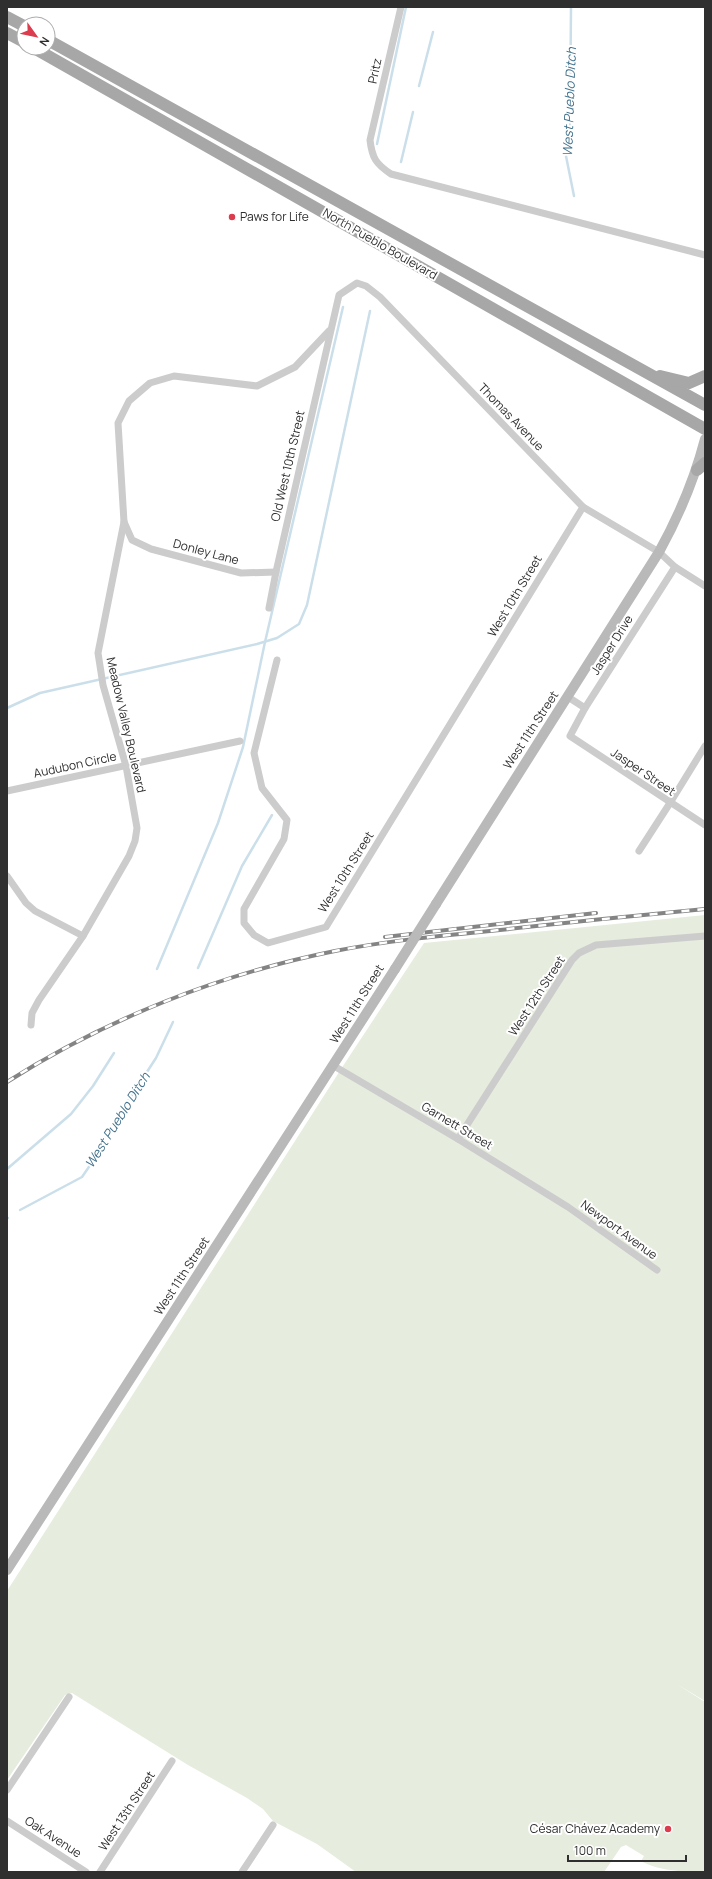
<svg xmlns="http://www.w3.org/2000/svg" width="712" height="1879" font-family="Manrope,sans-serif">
<rect width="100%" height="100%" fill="#fff"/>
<path fill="#e6ecde" d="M705,915V1701L675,1683L705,1702V1872C686,1872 658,1871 641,1861L644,1856L626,1845L621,1847L604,1872H356L317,1844L273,1821L263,1809L247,1798L188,1765L72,1693L65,1695L7,1780V1591L343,1066L424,943Z"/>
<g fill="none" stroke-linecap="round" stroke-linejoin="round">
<g stroke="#cbdfea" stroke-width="2.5">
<path d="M571,7L570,124L566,156L574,196"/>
<path d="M419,86L433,32"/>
<path d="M377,144L406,7"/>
<path d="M401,162L413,112"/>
<path d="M7,708L40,693L257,644L277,638L299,624L307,605L370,311"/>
<path d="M198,968L242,866L272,815"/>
<path d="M157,969L218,823L243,747L265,642L343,307"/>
<path d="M7,1169L71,1114L93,1086L114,1053"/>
<path d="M20,1210L82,1177L93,1161L108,1132L156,1058L173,1022"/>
<path d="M7,1218H8"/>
</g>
<g stroke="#ccc" stroke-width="7">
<path d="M401,7L370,140C372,158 376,164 391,174L705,255"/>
<path d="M675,567L585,708L570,736L705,825"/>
<path d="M276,572L241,573L151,549L132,540L124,522L118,423L129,401L150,383L174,376L257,386L295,367L329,331"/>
<path d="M269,608L276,572L339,295L357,283L366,286L380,297L583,507L659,552L675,567L705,586"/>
<path d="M277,660L254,753L262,788L287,820L284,839L244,909V923L254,935L268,943L326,927L583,507"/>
<path d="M568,697L585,708"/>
<path d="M7,791L240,741"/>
<path d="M639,851L670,803L705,746"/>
<path d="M7,876L26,903L35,911L83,936"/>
<path d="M31,1025L32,1013L39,1000L83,936L129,856L135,841L137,828L126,766L103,685L98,653L124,522"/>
<path d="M334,1066L458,1139L568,1207L657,1270"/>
<path d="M458,1139L572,960L579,953L596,945L705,936"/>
<path d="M7,1790L69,1697"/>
<path d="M7,1821L86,1872"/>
<path d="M100,1872L172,1761"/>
<path d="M242,1872L273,1825"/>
</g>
<g stroke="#b9b9b9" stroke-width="10">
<path d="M436,904L659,552C680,514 694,481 705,439"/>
<path d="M7,1570L395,969"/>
</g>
<g stroke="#a7a7a7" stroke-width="12">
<path d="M7,17L24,26"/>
<path d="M7,33L24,42"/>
<path d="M48,40L705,405"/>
<path d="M34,48L705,429"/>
<path d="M660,376L689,383L705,376"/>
<path d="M697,470L705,463"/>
</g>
<g stroke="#848484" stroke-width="4">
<g id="rail">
<path d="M385,937L596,913"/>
<path d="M7,1082C106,1019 220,974 335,951C386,941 438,936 490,931C562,923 633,916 705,909"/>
</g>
</g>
<use href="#rail" stroke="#fff" stroke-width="2.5" stroke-dasharray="8" stroke-linecap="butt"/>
<path stroke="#b9b9b9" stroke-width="10" d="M395,969L436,904"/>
</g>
<g fill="#db3c4e" stroke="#fff" stroke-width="1.5">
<circle cx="232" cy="217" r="4"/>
<circle cx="668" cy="1829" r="4"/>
</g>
<g text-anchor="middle" stroke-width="4" stroke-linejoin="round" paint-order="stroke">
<g font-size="12" fill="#2f2f2f" stroke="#fff">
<text transform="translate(375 71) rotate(-78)" y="4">Pritz</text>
<text transform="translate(380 244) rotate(30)" y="4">North Pueblo Boulevard</text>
<text transform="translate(511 417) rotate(46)" y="4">Thomas Avenue</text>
<text transform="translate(288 466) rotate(-77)" y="4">Old West 10th Street</text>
<text transform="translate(206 552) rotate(15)" y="4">Donley Lane</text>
<text transform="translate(515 596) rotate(-59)" y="4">West 10th Street</text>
<text transform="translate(612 645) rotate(-58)" y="4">Jasper Drive</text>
<text transform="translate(126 725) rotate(77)" y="4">Meadow Valley Boulevard</text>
<text transform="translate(531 730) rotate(-57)" y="4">West 11th Street</text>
<text transform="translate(75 765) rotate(-12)" y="4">Audubon Circle</text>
<text transform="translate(643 772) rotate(34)" y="4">Jasper Street</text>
<text transform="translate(346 872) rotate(-58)" y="4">West 10th Street</text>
<text transform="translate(537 996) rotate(-57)" y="4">West 12th Street</text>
<text transform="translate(357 1004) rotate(-58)" y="4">West 11th Street</text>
<text transform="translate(457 1126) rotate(31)" y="4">Garnett Street</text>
<text transform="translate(619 1230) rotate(36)" y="4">Newport Avenue</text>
<text transform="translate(182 1276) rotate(-57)" y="4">West 11th Street</text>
<text transform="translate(127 1811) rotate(-57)" y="4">West 13th Street</text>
<text transform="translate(53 1837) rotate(33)" y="4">Oak Avenue</text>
</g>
<g font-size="12" fill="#2f2f2f" stroke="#fff" text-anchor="start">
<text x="240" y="221">Paws for Life</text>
<text x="660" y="1833" text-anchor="end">César Chávez Academy</text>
</g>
<g font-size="13" font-style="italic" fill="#42728d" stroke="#fff">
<text transform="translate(569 102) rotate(-88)" y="5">West Pueblo Ditch</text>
<text transform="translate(117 1120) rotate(-58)" y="5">West Pueblo Ditch</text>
</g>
</g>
<rect width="712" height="1879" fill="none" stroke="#2f2f2f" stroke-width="16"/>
<g transform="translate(36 36) rotate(123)"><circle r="19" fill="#ffffff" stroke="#acacac"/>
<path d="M0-3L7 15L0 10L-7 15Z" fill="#db3c4e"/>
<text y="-6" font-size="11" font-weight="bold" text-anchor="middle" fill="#2f2f2f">N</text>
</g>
<path d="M568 1855v6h118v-6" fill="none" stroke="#2f2f2f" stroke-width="2"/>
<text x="574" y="1855" font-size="12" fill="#2f2f2f" stroke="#ffffff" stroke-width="3" paint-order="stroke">100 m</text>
</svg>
